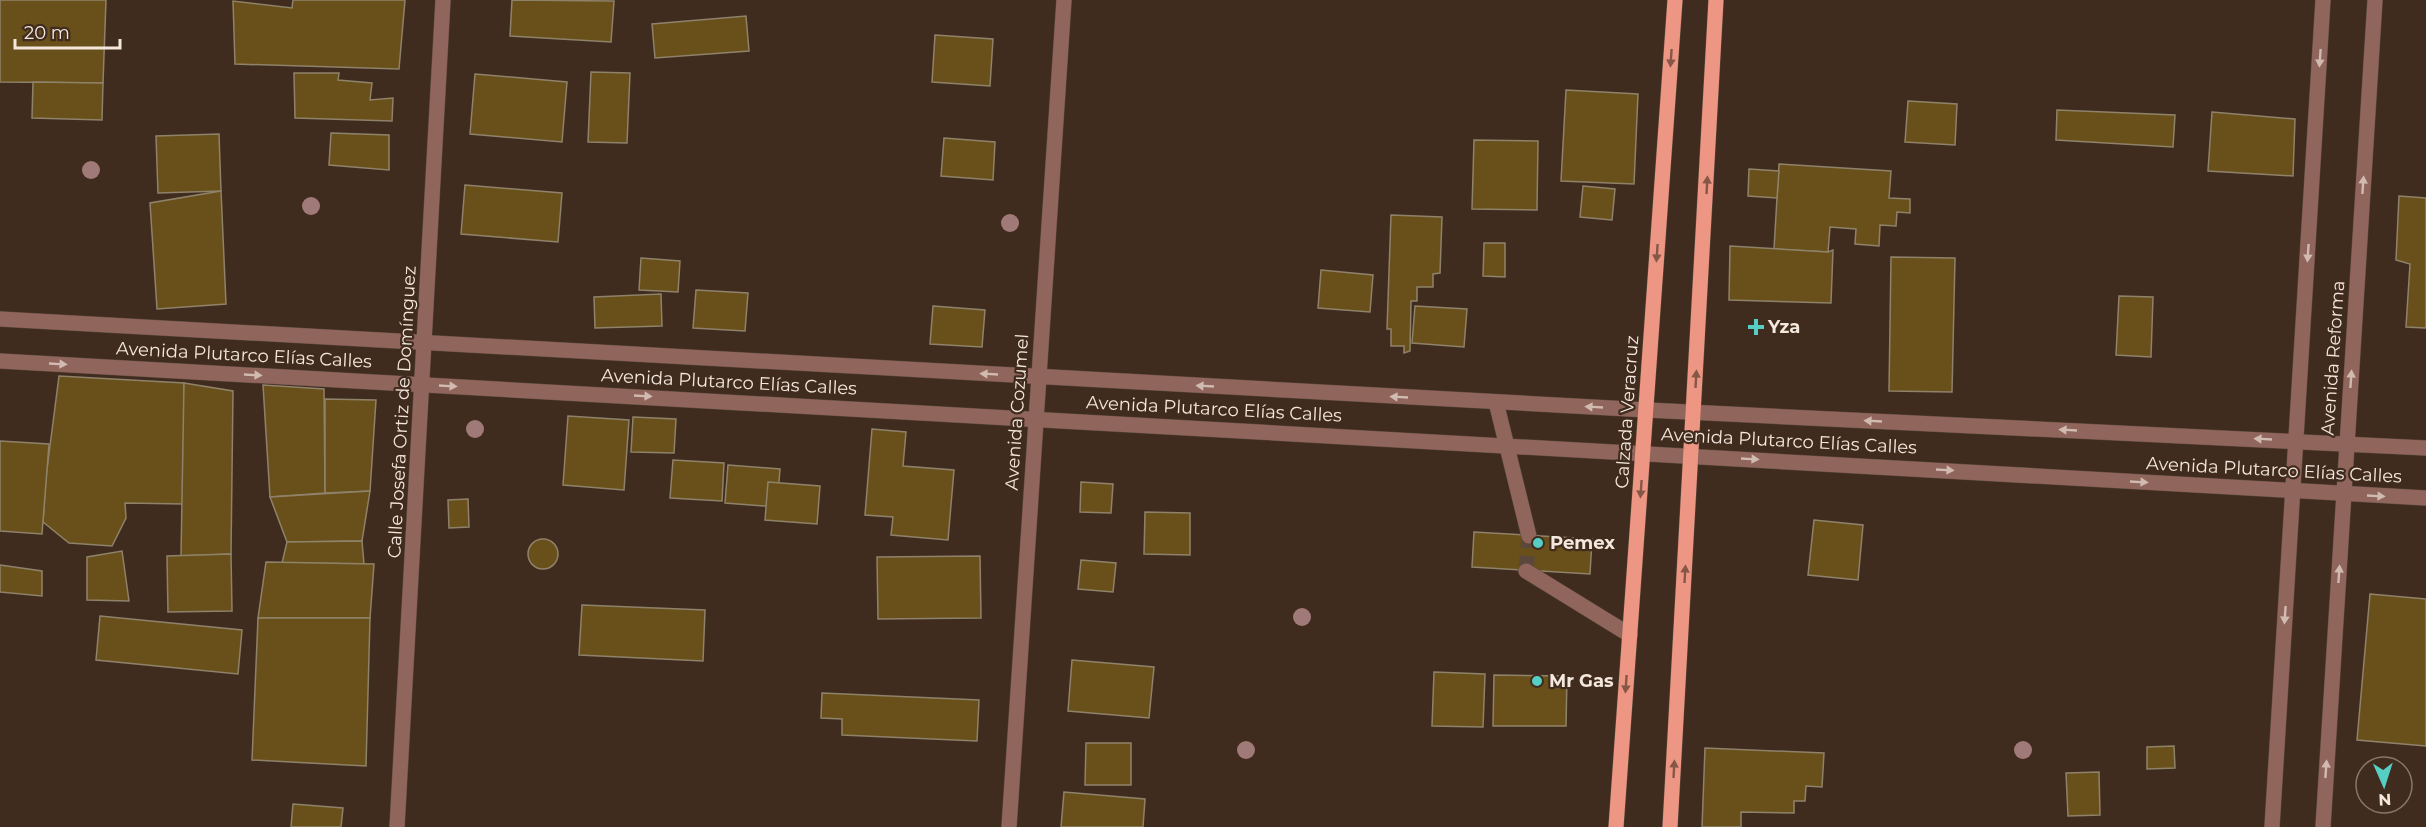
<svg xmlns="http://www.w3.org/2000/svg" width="2426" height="827" font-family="Montserrat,sans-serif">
<rect width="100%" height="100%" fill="#402c1e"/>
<g fill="#69501a" stroke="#8e826a" stroke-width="1.5">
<path d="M0,0H106L103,83L0,82Z"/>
<path d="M293,0H405L399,69L235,64L233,1L292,8Z"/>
<path d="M512,0L614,1L611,42L510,36Z"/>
<path d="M746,16L749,51L655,58L652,24Z"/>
<path d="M935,35L993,39L990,86L932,82Z"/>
<path d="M591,72L630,73L627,143L588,142Z"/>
<path d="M294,73H339L338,80L372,83L370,100L393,98L392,121L295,118Z"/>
<path d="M475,74L567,82L562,142L470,134Z"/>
<path d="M33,82L103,83L102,120L32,118Z"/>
<path d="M1566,90L1638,94L1634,184L1561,181Z"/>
<path d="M1908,101L1957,104L1955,145L1905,142Z"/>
<path d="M2057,110L2175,115L2173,147L2056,140Z"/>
<path d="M2212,112L2295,119L2293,176L2208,171Z"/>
<path d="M331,133L389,135V170L329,165Z"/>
<path d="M219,134L221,191L158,193L156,136Z"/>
<path d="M944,138L995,142L993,180L941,176Z"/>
<path d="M1474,140L1538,141L1537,210L1472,209Z"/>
<path d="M1779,164L1891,171L1889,198L1910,199V213L1897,212L1896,226L1880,225L1879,246L1855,244L1856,229L1830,227L1828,252L1774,249Z"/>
<path d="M1749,169L1779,171L1777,198L1748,196Z"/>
<path d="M465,185L562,193L558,242L461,234Z"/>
<path d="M1583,186L1615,189L1612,220L1580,217Z"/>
<path d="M221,191L226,304L157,309L150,203Z"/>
<path d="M2399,196L2426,198V328L2406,327L2410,264L2396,260Z"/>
<path d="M1391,215L1442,217L1440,273L1433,274V287H1417V301H1411L1410,351L1404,353V346H1391V329H1387Z"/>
<path d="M1484,243H1505V277L1483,276Z"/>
<path d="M1730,246L1828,252L1833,250L1831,303L1729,300Z"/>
<path d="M1891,257L1955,258L1952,392L1889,391Z"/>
<path d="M641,258L680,261L678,292L639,290Z"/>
<path d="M1321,270L1373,275L1370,312L1318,308Z"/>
<path d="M696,290L748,293L745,331L693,328Z"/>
<path d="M661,294L662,326L595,328L594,297Z"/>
<path d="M2119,296L2153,297L2151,357L2116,355Z"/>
<path d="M933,306L985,310L982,347L930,344Z"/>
<path d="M1415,306L1467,309L1464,347L1412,343Z"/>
<path d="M59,376L184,383V504L125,503L126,518L112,546L69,543L43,522L46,477Z"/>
<path d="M184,383L233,391L231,554L181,556Z"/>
<path d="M263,385L324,389L325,493L270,497Z"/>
<path d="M325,399L376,400L370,491L325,493Z"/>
<path d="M568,416L629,420L624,490L563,485Z"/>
<path d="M633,417L676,419L674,453L631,452Z"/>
<path d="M872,429L906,432L903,466L954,470L948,540L891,535L893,517L865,515Z"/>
<path d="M0,441L49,444L42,534L0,531Z"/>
<path d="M673,460L724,463L722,501L670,498Z"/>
<path d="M728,465L780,469L777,507L725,503Z"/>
<path d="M768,482L820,486L817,524L765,520Z"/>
<path d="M1081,482L1113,484L1111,513L1080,512Z"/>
<path d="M370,491L362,541L287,542L270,497Z"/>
<path d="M468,499L469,527L449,528L448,500Z"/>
<path d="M1145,512L1190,513V555L1144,554Z"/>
<path d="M1814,520L1863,525L1858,580L1808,575Z"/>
<path d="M1474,532L1592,539L1590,574L1472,567Z"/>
<circle cx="543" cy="554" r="15"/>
<path d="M362,541L364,564L282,563L287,542Z"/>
<path d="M122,551L129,601L87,600V557Z"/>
<path d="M231,554L232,611L168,612L167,556Z"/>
<path d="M980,556L981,618L878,619L877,557Z"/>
<path d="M1081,560L1116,563L1113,592L1078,589Z"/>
<path d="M266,562L374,564L370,618H258Z"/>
<path d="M0,565L42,571V596L0,592Z"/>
<path d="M2370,594L2426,599V746L2357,740Z"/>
<path d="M582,605L705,610L703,661L579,655Z"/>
<path d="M100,616L242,630L238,674L96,660Z"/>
<path d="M258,618H370L366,766L252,760Z"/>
<path d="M1072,660L1154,667L1149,718L1068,711Z"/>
<path d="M1434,672L1485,674L1483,727L1432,726Z"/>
<path d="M1494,675L1567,676L1566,726H1493Z"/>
<path d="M822,693L979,700L977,741L842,735V719L821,718Z"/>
<path d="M1086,743H1131V785H1085Z"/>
<path d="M2174,746L2175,768L2147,769V747Z"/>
<path d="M1705,748L1824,753L1822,787L1806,786L1805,801H1794V813L1741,812V827H1702Z"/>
<path d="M2099,772L2100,815L2068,816L2066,773Z"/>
<path d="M1064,792L1145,799L1143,827H1061Z"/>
<path d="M293,804L343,808L341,827H291Z"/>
</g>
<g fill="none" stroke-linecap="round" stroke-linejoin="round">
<path stroke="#5b483b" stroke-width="15" stroke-dasharray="15 8" stroke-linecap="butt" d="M1526,571L1529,536"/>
<g stroke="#5d4a3d" stroke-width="16">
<g id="minor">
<path d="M0,319L1647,410L2426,448"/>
<path d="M0,361L2426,498"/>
<path d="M1496,402L1529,536"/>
<path d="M1526,571L1630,635"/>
<path d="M397,827L443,0"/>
<path d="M1009,827L1064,0"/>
<path d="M2272,827L2323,0"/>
<path d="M2323,827L2375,0"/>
</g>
</g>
<g stroke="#5d4a3d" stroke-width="16">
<g id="major">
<path d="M1616,827L1675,0"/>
<path d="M1670,827L1716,0"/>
</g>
</g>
<use href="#minor" stroke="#90655c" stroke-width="15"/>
<use href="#major" stroke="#ee9684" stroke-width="15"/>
</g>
<g fill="#a07a79">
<circle cx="91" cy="170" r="9"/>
<circle cx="311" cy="206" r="9"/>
<circle cx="1010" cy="223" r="9"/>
<circle cx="475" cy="429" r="9"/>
<circle cx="1302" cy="617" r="9"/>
<circle cx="1246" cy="750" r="9"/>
<circle cx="2023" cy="750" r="9"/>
</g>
<defs><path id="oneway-solid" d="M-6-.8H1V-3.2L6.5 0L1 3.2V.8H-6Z" transform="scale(1.5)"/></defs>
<g fill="#865647">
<use href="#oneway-solid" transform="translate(1671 58) rotate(94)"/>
<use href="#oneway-solid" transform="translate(1707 185) rotate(-87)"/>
<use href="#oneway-solid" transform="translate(1657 253) rotate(94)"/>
<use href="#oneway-solid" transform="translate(1696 379) rotate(-87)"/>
<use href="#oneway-solid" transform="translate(1641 489) rotate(94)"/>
<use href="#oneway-solid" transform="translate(1685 574) rotate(-87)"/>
<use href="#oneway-solid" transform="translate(1626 684) rotate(94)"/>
<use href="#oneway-solid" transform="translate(1674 769) rotate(-87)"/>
</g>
<g fill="#d1bab0">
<use href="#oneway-solid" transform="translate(2320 58) rotate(94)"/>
<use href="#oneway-solid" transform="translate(2363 185) rotate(-86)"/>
<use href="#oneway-solid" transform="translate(2308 253) rotate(94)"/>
<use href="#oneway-solid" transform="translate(58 364) rotate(3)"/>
<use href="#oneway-solid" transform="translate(989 374) rotate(-177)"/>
<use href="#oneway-solid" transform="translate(253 375) rotate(3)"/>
<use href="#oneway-solid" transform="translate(2351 379) rotate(-86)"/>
<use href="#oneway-solid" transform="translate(448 386) rotate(3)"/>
<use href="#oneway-solid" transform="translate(1205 386) rotate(-177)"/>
<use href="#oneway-solid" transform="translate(643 396) rotate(3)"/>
<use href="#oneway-solid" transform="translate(1399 397) rotate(-177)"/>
<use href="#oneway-solid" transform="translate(1594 407) rotate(-177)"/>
<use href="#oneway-solid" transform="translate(1873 421) rotate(-177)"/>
<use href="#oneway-solid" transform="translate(2068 430) rotate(-177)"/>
<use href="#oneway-solid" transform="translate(2263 439) rotate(-177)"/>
<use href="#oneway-solid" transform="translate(1750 459) rotate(3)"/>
<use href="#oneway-solid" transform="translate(1945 470) rotate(3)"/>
<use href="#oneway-solid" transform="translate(2139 482) rotate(3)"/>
<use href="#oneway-solid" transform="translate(2376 496) rotate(3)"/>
<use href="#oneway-solid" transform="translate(2339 574) rotate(-86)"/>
<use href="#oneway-solid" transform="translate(2285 615) rotate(94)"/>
<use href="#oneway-solid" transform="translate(2326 769) rotate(-86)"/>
</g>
<g fill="#55cec4" stroke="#402c1e" stroke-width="2">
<path d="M1753 318h6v6h6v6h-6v6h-6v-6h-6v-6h6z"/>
<circle cx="1538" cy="543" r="6"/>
<circle cx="1537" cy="681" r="6"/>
</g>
<g text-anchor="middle" stroke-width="4.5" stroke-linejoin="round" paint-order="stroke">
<g font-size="18" font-weight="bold" fill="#f4e7dd" stroke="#402c1e" text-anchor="start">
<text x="1768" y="333">Yza</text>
<text x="1550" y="549">Pemex</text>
<text x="1549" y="687">Mr Gas</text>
</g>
<g font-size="18" fill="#f4e7dd" stroke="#402c1e">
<text transform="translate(244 355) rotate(3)" y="6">Avenida Plutarco Elías Calles</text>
<text transform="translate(2333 358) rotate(-86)" y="6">Avenida Reforma</text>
<text transform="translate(729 382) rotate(3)" y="6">Avenida Plutarco Elías Calles</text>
<text transform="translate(1214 409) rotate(3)" y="6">Avenida Plutarco Elías Calles</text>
<text transform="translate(402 412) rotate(-87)" y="6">Calle Josefa Ortiz de Domínguez</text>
<text transform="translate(1017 412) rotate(-86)" y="6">Avenida Cozumel</text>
<text transform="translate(1627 412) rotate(-86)" y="6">Calzada Veracruz</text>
<text transform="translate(1789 441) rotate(3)" y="6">Avenida Plutarco Elías Calles</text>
<text transform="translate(2274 470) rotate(3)" y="6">Avenida Plutarco Elías Calles</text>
</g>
</g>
<g transform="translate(2384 785) rotate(177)"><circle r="28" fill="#402c1e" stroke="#88776a" stroke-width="1.5"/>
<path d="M0-4.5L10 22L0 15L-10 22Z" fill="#55cec4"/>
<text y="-9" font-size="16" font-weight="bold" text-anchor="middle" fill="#f4e7dd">N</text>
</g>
<path d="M15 39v9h105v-9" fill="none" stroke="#f4e7dd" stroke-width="3"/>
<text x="24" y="39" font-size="18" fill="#f4e7dd" stroke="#402c1e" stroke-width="4.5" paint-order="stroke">20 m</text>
</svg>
